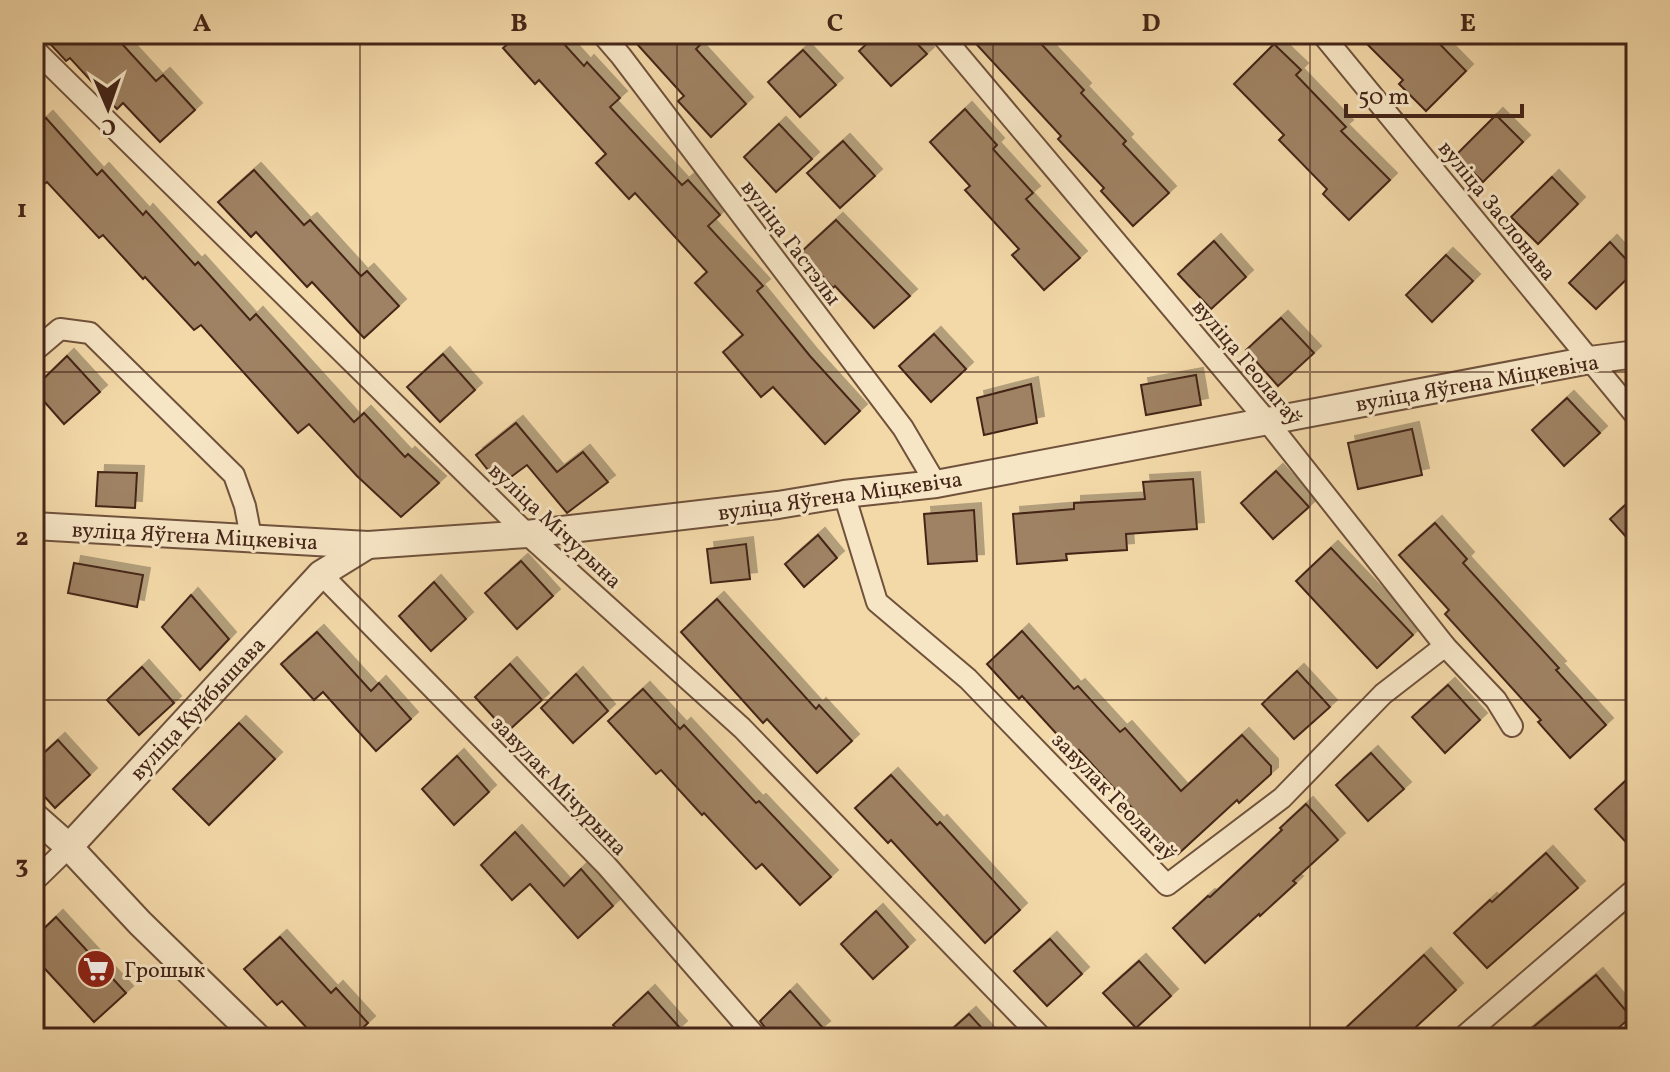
<svg xmlns="http://www.w3.org/2000/svg" width="1670" height="1072" font-family="Vollkorn,serif">
<defs>
<filter id="shadow"><feDropShadow dx="7" dy="-7" stdDeviation="0" flood-color="#0004"/></filter>
</defs>
<rect width="100%" height="100%" fill="#f3d8a8"/>
<filter id="stains"><feTurbulence type="fractalNoise" baseFrequency=".0025" numOctaves="4"/><feColorMatrix values="0 0 0 0 .2 0 0 0 0 .09 0 0 0 0 .02 0 0 0 .5 -.17"/></filter>
<radialGradient id="worn" r=".72"><stop offset=".6" stop-color="#630" stop-opacity="0"/><stop offset="1" stop-color="#630" stop-opacity=".3"/></radialGradient>
<g fill="#9f8263" stroke="#442518" stroke-width="2" filter="url(#shadow)">
<path d="M41,34H113L156,81L163,75L195,110L160,142L123,103L117,109L70,58L66,61Z"/>
<path d="M519,34H555L584,66L587,62L620,98L610,107L682,185L688,180L720,215L708,226L763,286L757,291L810,356L860,411L825,444L773,387L761,397L723,352L743,335L695,283L707,272L635,193L629,199L596,163L606,154L539,80L535,84L503,48Z"/>
<path d="M628,34H693L702,43L696,49L746,104L711,137L678,101L684,96Z"/>
<path d="M877,34H908L927,54L891,86L859,51Z"/>
<path d="M967,34H1032L1084,90L1081,93L1126,141L1123,144L1169,193L1133,226L1101,191L1104,188L1058,139L1061,136Z"/>
<path d="M1357,34H1430L1466,71L1426,111L1399,84L1403,80Z"/>
<path d="M1274,44L1301,70L1296,75L1346,127L1341,131L1390,180L1349,220L1323,194L1327,189L1279,140L1284,135L1234,84Z"/>
<path d="M803,50L836,85L800,117L768,82Z"/>
<path d="M965,109L997,145L993,149L1033,193L1026,199L1080,258L1044,290L1012,255L1019,249L965,190L970,186L930,142Z"/>
<path d="M1496,115L1523,142L1483,182L1456,155Z"/>
<path d="M46,118L97,175L102,170L143,215L146,211L195,265L198,262L250,320L256,314L354,422L364,413L405,457L408,454L439,483L401,517L357,476L309,424L298,433L201,325L194,330L145,277L143,279L103,235L99,238L47,182L42,186L34,177V129Z"/>
<path d="M779,124L812,159L776,192L744,157Z"/>
<path d="M843,141L875,176L840,208L807,173Z"/>
<path d="M254,170L304,225L310,220L361,276L367,271L399,306L364,338L312,282L307,287L256,232L251,237L218,202Z"/>
<path d="M1552,177L1578,204L1538,244L1511,217Z"/>
<path d="M836,220L910,296L874,328L835,286L833,288L801,252Z"/>
<path d="M1214,241L1246,277L1211,309L1178,274Z"/>
<path d="M1610,242L1636,270L1596,309L1569,283Z"/>
<path d="M1446,255L1473,281L1432,322L1406,295Z"/>
<path d="M1281,318L1314,353L1278,386L1246,350Z"/>
<path d="M934,334L966,369L931,402L899,366Z"/>
<path d="M443,354L475,390L440,422L407,387Z"/>
<path d="M67,356L100,392L64,424L34,390V388Z"/>
<path d="M1196,375L1201,405L1146,415L1141,385Z"/>
<path d="M1031,384L1037,423L984,435L977,398Z"/>
<path d="M1567,398L1600,433L1564,466L1532,430Z"/>
<path d="M516,423L557,472L583,452L608,482L567,513L527,465L500,485L476,455Z"/>
<path d="M1412,429L1422,475L1358,489L1348,443Z"/>
<path d="M1276,471L1309,507L1273,539L1241,503Z"/>
<path d="M98,472L137,473L135,508L96,506Z"/>
<path d="M1193,479L1197,529L1126,534L1127,550L1066,554L1067,560L1017,564L1013,514L1074,509V503L1145,499L1143,482Z"/>
<path d="M1636,495V548L1610,519Z"/>
<path d="M974,510L977,561L928,564L924,514Z"/>
<path d="M1435,523L1467,559L1463,563L1559,668L1556,670L1606,725L1570,758L1538,722L1541,720L1445,614L1449,610L1399,555Z"/>
<path d="M818,535L837,558L804,587L785,564Z"/>
<path d="M746,544L750,579L711,583L707,549Z"/>
<path d="M1331,548L1413,635L1377,668L1296,581Z"/>
<path d="M521,561L553,596L517,629L485,593Z"/>
<path d="M74,563L143,575L137,607L68,593Z"/>
<path d="M434,582L466,619L431,651L399,616Z"/>
<path d="M191,595L229,639L200,670L162,627Z"/>
<path d="M717,599L816,709L819,705L852,741L817,773L767,719L763,723L681,632Z"/>
<path d="M1022,631L1074,689L1078,686L1120,732L1125,728L1181,791L1242,735L1271,766V774L1239,803L1237,800L1176,856L1079,750L1075,754L1022,696L1019,699L987,664Z"/>
<path d="M317,632L371,691L379,683L411,719L376,751L323,692L314,700L281,664Z"/>
<path d="M510,664L542,700L507,732L475,697Z"/>
<path d="M142,667L174,703L139,735L107,700Z"/>
<path d="M1297,671L1330,707L1294,739L1262,704Z"/>
<path d="M576,674L608,711L573,743L541,708Z"/>
<path d="M1448,685L1480,720L1445,753L1412,717Z"/>
<path d="M643,689L680,729L684,725L756,803L759,801L831,877L800,905L762,864L756,869L704,813L702,815L661,770L656,774L608,721Z"/>
<path d="M239,723L275,759L209,825L173,789Z"/>
<path d="M58,740L90,775L55,808L34,785V762Z"/>
<path d="M1371,753L1404,789L1368,821L1336,785Z"/>
<path d="M457,756L489,792L454,825L422,789Z"/>
<path d="M1636,771V853L1595,809Z"/>
<path d="M891,775L937,825L940,822L1020,910L985,943L891,840L888,843L855,808Z"/>
<path d="M1306,804L1338,840L1293,881L1296,883L1260,916L1259,914L1205,963L1173,928L1208,896L1210,897L1282,830L1280,828Z"/>
<path d="M515,832L564,886L581,869L613,906L578,938L530,884L512,900L481,865Z"/>
<path d="M1546,853L1578,888L1487,968L1454,933L1490,900L1492,902Z"/>
<path d="M876,911L908,947L873,979L841,944Z"/>
<path d="M56,917L126,993L94,1022L34,957V938Z"/>
<path d="M280,937L331,993L336,988L368,1023L352,1038H316L282,1001L277,1005L244,969Z"/>
<path d="M1050,939L1082,974L1047,1006L1014,971Z"/>
<path d="M1424,955L1456,990L1404,1038H1335Z"/>
<path d="M1139,961L1171,996L1136,1028L1103,993Z"/>
<path d="M1596,975L1631,1017L1607,1038H1520Z"/>
<path d="M790,991L823,1028L811,1038H770L767,1030L760,1021Z"/>
<path d="M648,992L680,1028L669,1038H625L613,1025Z"/>
<path d="M969,1014L991,1038H942Z"/>
</g>
<g fill="none" stroke-linecap="round" stroke-linejoin="round">
<g stroke="#70523c" stroke-width="24">
<g id="minor">
<path d="M602,34L621,56L903,428L936,484"/>
<path d="M941,34L1267,421L1445,646L1496,700L1512,726"/>
<path d="M1322,34L1636,416"/>
<path d="M34,49L527,534L742,728L1042,1038"/>
<path d="M34,351L60,329L90,333L234,475L245,506L251,537"/>
<path d="M844,494L877,602L968,679L1167,885L1282,798L1383,694L1445,646"/>
<path d="M321,574L606,865L757,1038"/>
<path d="M34,881L69,847"/>
<path d="M1462,1038L1636,888"/>
</g>
</g>
<g stroke="#70523c" stroke-width="30">
<g id="tertiary">
<path d="M34,526L368,545L527,534L778,505L844,494L936,484L1590,360L1636,354"/>
<path d="M34,816L69,847L140,923L258,1038"/>
<path d="M69,847L321,574L368,545"/>
</g>
</g>
<use href="#minor" stroke="#f7e6c6" stroke-width="20"/>
<use href="#tertiary" stroke="#f7e6c6" stroke-width="26"/>
</g>
<path fill="none" stroke="#442518" stroke-width="2" stroke-opacity="0.55" d="M360,34V1038M677,34V1038M993,34V1038M1310,34V1038M34,372H1636M34,700H1636"/>
<defs>
<g id="supermarket-disc" transform="scale(2)"><circle r="9.5" fill="#8f2418" stroke="#f7e6c6"/><path d="M-6-5.5h2.5l.6 2H6L4.5 2H-2.5L-4.4-4H-6ZM-1.5 3.2a1.3 1.3 0 1 0 .1 0ZM3 3.2a1.3 1.3 0 1 0 .1 0Z" fill="#fff"/></g>
</defs>
<g fill-rule="evenodd">
<use href="#supermarket-disc" x="96" y="969"/>
</g>
<g text-anchor="middle" stroke-width="6" stroke-linejoin="round" paint-order="stroke">
<g font-size="22" fill="#442518" stroke="#f7e6c6">
<text transform="translate(1498 210) rotate(51)" y="8">вуліца Заслонава</text>
<text transform="translate(792 242) rotate(53)" y="8">вуліца Гастэлы</text>
<text transform="translate(1248 362) rotate(50)" y="8">вуліца Геолагаў</text>
<text transform="translate(1477 382) rotate(-10)" y="8">вуліца Яўгена Міцкевіча</text>
<text transform="translate(840 495) rotate(-8)" y="8">вуліца Яўгена Міцкевіча</text>
<text transform="translate(556 525) rotate(43)" y="8">вуліца Мічурына</text>
<text transform="translate(195 535) rotate(3)" y="8">вуліца Яўгена Міцкевіча</text>
<text transform="translate(197 708) rotate(-47)" y="8">вуліца Куйбышава</text>
<text transform="translate(560 785) rotate(46)" y="8">завулак Мічурына</text>
<text transform="translate(1115 796) rotate(46)" y="8">завулак Геолагаў</text>
</g>
<g font-size="22" fill="#442518" stroke="#f7e6c6" text-anchor="start">
<text x="124" y="977">Грошык</text>
</g>
</g>
<rect width="1670" height="1072" fill="none" stroke="#f3d8a8" stroke-width="88"/>
<g transform="translate(108 108) rotate(178)" stroke="#f7e6c6" stroke-width="6" paint-order="stroke">
<path d="M0-6L14 30L0 20L-14 30Z" fill="#442518"/>
<text y="-12" font-size="22" font-weight="bold" text-anchor="middle" fill="#442518">С</text>
</g>
<path d="M1346 104v12h176v-12" fill="none" stroke="#442518" stroke-width="4"/>
<text x="1358" y="104" font-size="24" fill="#442518" stroke="#f7e6c6" stroke-width="6" paint-order="stroke">50 m</text>
<rect x="44" y="44" width="1582" height="984" fill="none" stroke="#442518" stroke-width="3"/>
<g font-size="26" text-anchor="middle" font-weight="bold" fill="#442518">
<text x="202" y="31">A</text>
<text x="519" y="31">B</text>
<text x="835" y="31">C</text>
<text x="1151" y="31">D</text>
<text x="1468" y="31">E</text>
<text x="22" y="217">1</text>
<text x="22" y="545">2</text>
<text x="22" y="873">3</text>
</g>
<rect width="100%" height="100%" filter="url(#stains)"/>
<rect width="100%" height="100%" fill="url(#worn)"/>
</svg>
